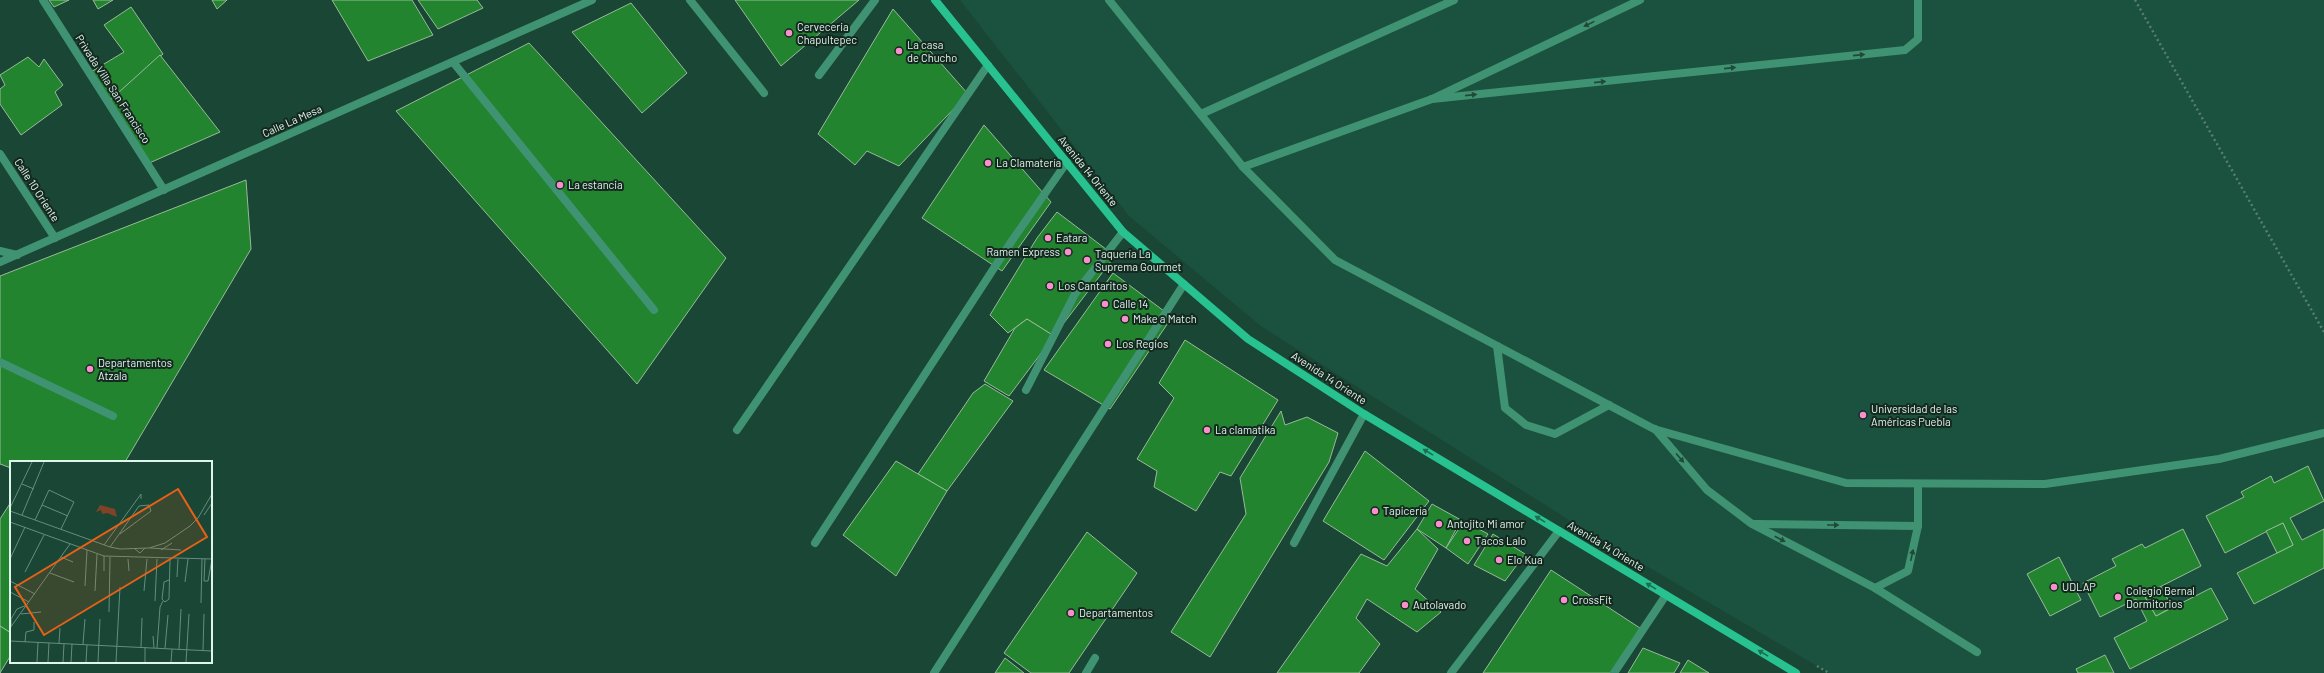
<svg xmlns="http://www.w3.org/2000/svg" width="2324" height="673" font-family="Barlow,sans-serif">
<rect width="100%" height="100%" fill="#194635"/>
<path fill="#1b523f" d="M960,0H2324V673H1829L1585,530L1262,327L1129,216Z"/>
<g fill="#22842f" stroke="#99ba99">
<path d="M49,0H69L54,7Z"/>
<path d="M93,0H113L98,9Z"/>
<path d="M212,0H227L217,9Z"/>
<path d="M332,0H412L433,35L368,61Z"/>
<path d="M418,0H477L483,8L438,29Z"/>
<path d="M735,0H859L781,66Z"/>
<path d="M631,3L687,73L642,113L572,32Z"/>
<path d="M131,7L163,54L111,100L89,73L124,52L104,25Z"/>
<path d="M893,9L968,94L899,166L867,151L855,165L818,134Z"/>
<path d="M529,43L726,258L637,384L396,111Z"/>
<path d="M160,55L220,132L147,164L108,102Z"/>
<path d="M28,57L39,67L44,59L63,85L55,92L62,105L21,135L0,104V89L5,85L0,75Z"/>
<path d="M984,125L1051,202L1002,271L922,218Z"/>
<path d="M246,180L251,249L125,462H11V468L0,464V276Z"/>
<path d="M1057,212L1115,256L1054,336L1027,319L1008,333L990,315L1037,238Z"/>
<path d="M1113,273L1172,317L1110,409L1044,370Z"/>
<path d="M1027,319L1054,336L1009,396L984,381L1015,328Z"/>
<path d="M1185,340L1278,400L1231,476L1220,472L1196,511L1154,487L1157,471L1137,459L1174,398L1159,383Z"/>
<path d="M985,384L1013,401L947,491L918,474L973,393Z"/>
<path d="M1281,411L1285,425L1307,417L1338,433L1329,462L1210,657L1171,632L1246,514L1240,478Z"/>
<path d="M1365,451L1429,501L1384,560L1323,521Z"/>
<path d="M896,461L947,491L896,576L843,535Z"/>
<path d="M2308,466L2324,501L2290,518L2302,540L2324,529V568L2254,604L2237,573L2293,545L2283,523L2225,553L2206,516L2244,497L2241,492L2271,476L2274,483Z"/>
<path d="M11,502V633L0,626V519Z"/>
<path d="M1432,504L1461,520L1446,548L1417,529Z"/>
<path d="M1464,521L1488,534L1468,564L1446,548Z"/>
<path d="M2283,523L2293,545L2277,553L2266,531Z"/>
<path d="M1417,529L1438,549L1415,589L1441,612L1417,632L1367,599L1356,618L1380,644L1359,673H1277L1361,554L1387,566Z"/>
<path d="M2183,529L2201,566L2144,595L2156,616L2211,588L2228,619L2130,669L2114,638L2147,621L2136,599L2100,617L2083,583L2116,566L2112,559L2142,544L2145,548Z"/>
<path d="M1087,532L1137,573L1069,673H1031L1004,653Z"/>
<path d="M1493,534L1525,554L1505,581L1474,565Z"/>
<path d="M2059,557L2081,600L2050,616L2027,574Z"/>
<path d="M1551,570L1643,630L1614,673H1483Z"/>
<path d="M2161,587L2172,607L2156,616L2144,595Z"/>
<path d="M0,626L11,633V655L0,673Z"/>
<path d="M1643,648L1680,663L1674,673H1628Z"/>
<path d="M2105,655L2114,673H2078L2076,669Z"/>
<path d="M1005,658L1024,673H995Z"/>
<path d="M1688,660L1709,673H1680Z"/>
</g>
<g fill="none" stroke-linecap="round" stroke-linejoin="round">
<g stroke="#587e6f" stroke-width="2.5" stroke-dasharray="2 3" stroke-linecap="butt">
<path d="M2135,0L2324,332"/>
<path d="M1817,666L1829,673"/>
</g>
<g stroke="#409372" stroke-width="8">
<path d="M690,0L764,93"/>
<path d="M1109,0L1243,167L1335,260L1654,429L1846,483L2045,484L2219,459L2324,433"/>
<path d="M819,75L875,0"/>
<path d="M1432,99L1905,50L1918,39V0"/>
<path d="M1201,114L1454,0"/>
<path d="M1243,167L1432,99L1640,0"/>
<path d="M0,251L17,255"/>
<path d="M1497,346L1505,408L1526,425L1555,434L1609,405"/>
<path d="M0,362L113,416"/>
<path d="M1026,390L1075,294L1123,232"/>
<path d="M1655,429L1707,490L1752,524L1875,588L1977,652"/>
<path d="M737,430L988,65"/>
<path d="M1755,524L1918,526"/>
<path d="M815,543L1011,242L1067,162"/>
<path d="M1294,543L1364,414"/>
<path d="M1875,588L1908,571L1918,526V484"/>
<path d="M934,673L1184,284"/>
<path d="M1451,673L1559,531"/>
</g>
<g stroke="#409372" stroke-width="8">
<path d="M43,0L164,190"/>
<path d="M453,62L654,310"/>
<path d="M0,154L55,238"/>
<path d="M0,262L592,0"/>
<path d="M1086,673L1095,658"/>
<path d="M1614,673L1666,595"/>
</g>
<path stroke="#28c290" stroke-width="8" d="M935,0L1123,232L1248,339L1364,414L1796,673"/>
</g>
<defs><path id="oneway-solid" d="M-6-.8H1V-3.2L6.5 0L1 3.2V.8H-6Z"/></defs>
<g fill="#224839">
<use href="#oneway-solid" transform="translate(1589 24) rotate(154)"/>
<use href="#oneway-solid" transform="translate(1859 55) rotate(-6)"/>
<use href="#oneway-solid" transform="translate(1730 68) rotate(-6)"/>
<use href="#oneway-solid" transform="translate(1600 82) rotate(-6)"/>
<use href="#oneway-solid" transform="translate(1471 95) rotate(-6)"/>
<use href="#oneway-solid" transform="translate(1680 458) rotate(49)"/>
<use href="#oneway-solid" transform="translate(1833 525)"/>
<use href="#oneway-solid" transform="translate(1780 539) rotate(27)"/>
<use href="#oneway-solid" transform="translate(1912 555) rotate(-78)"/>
</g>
<g fill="#1e6d52">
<use href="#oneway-solid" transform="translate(1428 452) rotate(-149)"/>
<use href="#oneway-solid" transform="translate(1540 519) rotate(-149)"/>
<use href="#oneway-solid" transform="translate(1651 586) rotate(-149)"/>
<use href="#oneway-solid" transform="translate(1763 653) rotate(-149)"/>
</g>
<g fill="#f890cc" stroke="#152820" stroke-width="1.5">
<circle cx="789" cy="33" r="4"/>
<circle cx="899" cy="51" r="4"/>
<circle cx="988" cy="163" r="4"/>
<circle cx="560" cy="185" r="4"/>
<circle cx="1048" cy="238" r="4"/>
<circle cx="1068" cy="252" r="4"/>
<circle cx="1087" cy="260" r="4"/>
<circle cx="1050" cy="286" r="4"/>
<circle cx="1105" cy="304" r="4"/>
<circle cx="1125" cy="319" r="4"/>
<circle cx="1108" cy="344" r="4"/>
<circle cx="90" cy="369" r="4"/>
<circle cx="1863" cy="415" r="4"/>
<circle cx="1207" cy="430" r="4"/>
<circle cx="1375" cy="511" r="4"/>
<circle cx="1439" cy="524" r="4"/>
<circle cx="1467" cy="541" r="4"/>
<circle cx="1499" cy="560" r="4"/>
<circle cx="2054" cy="587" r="4"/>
<circle cx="2118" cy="597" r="4"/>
<circle cx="1564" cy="600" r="4"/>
<circle cx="1405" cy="605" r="4"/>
<circle cx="1071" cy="613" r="4"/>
</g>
<g text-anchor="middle" stroke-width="4" stroke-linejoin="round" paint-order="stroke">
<g font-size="11" fill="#dff6eb" stroke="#152820" text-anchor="start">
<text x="797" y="31">Cerveceria<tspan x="797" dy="13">Chapultepec</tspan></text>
<text x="907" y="49">La casa<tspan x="907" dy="13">de Chucho</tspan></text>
<text x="996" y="167">La Clamatería</text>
<text x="568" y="189">La estancia</text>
<text x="1056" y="242">Eatara</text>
<text x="1060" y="256" text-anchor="end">Ramen Express</text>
<text x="1095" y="258">Taquería La<tspan x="1095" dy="13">Suprema Gourmet</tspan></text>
<text x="1058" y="290">Los Cantaritos</text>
<text x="1113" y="308">Calle 14</text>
<text x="1133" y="323">Make a Match</text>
<text x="1116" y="348">Los Regios</text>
<text x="98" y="367">Departamentos<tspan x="98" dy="13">Atzala</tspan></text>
<text x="1871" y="413">Universidad de las<tspan x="1871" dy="13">Américas Puebla</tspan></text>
<text x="1215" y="434">La clamatika</text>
<text x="1383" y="515">Tapicería</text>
<text x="1447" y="528">Antojito Mi amor</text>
<text x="1475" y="545">Tacos Lalo</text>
<text x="1507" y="564">Elo Kua</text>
<text x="2062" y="591">UDLAP</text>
<text x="2126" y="595">Colegio Bernal<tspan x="2126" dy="13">Dormitorios</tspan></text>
<text x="1572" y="604">CrossFit</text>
<text x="1413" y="609">Autolavado</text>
<text x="1079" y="617">Departamentos</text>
</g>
<g font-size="11" fill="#dff6eb" stroke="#152820">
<text transform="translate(113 89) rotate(57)" y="4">Privada Villa San Francisco</text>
<text transform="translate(292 121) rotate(-24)" y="4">Calle La Mesa</text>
<text transform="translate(1088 171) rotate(51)" y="4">Avenida 14 Oriente</text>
<text transform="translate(37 190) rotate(57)" y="4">Calle 10 Oriente</text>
<text transform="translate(1329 378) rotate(33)" y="4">Avenida 14 Oriente</text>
<text transform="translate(1606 546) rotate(31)" y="4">Avenida 14 Oriente</text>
</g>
</g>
<g transform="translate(10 461)">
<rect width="202" height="202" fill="#194635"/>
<path d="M90,44L105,48L107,56L97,52L92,53L91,49L86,51Z" fill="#804326"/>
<path fill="none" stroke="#688c7e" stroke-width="1" d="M12,23L24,28M32,44L58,55M0,47L22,1M0,50L100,86L110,88L139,87L155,82L180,65L188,57L202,33M12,54L34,1M194,54L202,42M25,59L39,29L64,41L51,68M0,61L94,95L202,98M94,84L131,33V38M100,86L129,45L139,44L141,50L110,73M140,87L171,89M125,88L130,92L135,87M151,89L162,82M51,96L63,101M0,98L15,66M118,98L119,110M195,98L194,120H198L202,98M94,110V95M15,111L34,74M40,112L64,121M167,116L168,98M159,119L154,121L152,138L155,141L159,138L160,98M0,120L25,133M175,121L178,98M75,125L77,89M85,130L87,93M134,130L137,98M0,131L19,141M145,140L147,98M191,142L192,98M99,151L100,96M11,153L31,151M1,166V158L7,148L17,144M0,167L60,83M143,175L144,187M0,180L202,190M15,181L16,171L24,169V161M49,182L50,167M73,183L75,158M131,186L132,157M147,187L150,146L153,140M155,187L158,154M169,188L171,148M193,189L194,153M27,201L28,181M38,201L39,182M53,201L54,183M61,201L62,183M76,201L77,184M88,201L90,158M106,201L110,126M135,201V186M161,201L162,188M176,201L179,153"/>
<path fill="#e86117" fill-opacity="0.15" stroke="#e86117" stroke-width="2" d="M168,28L197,76L34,174L5,126Z"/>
<rect width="202" height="202" fill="none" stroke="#dff6eb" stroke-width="2"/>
</g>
</svg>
